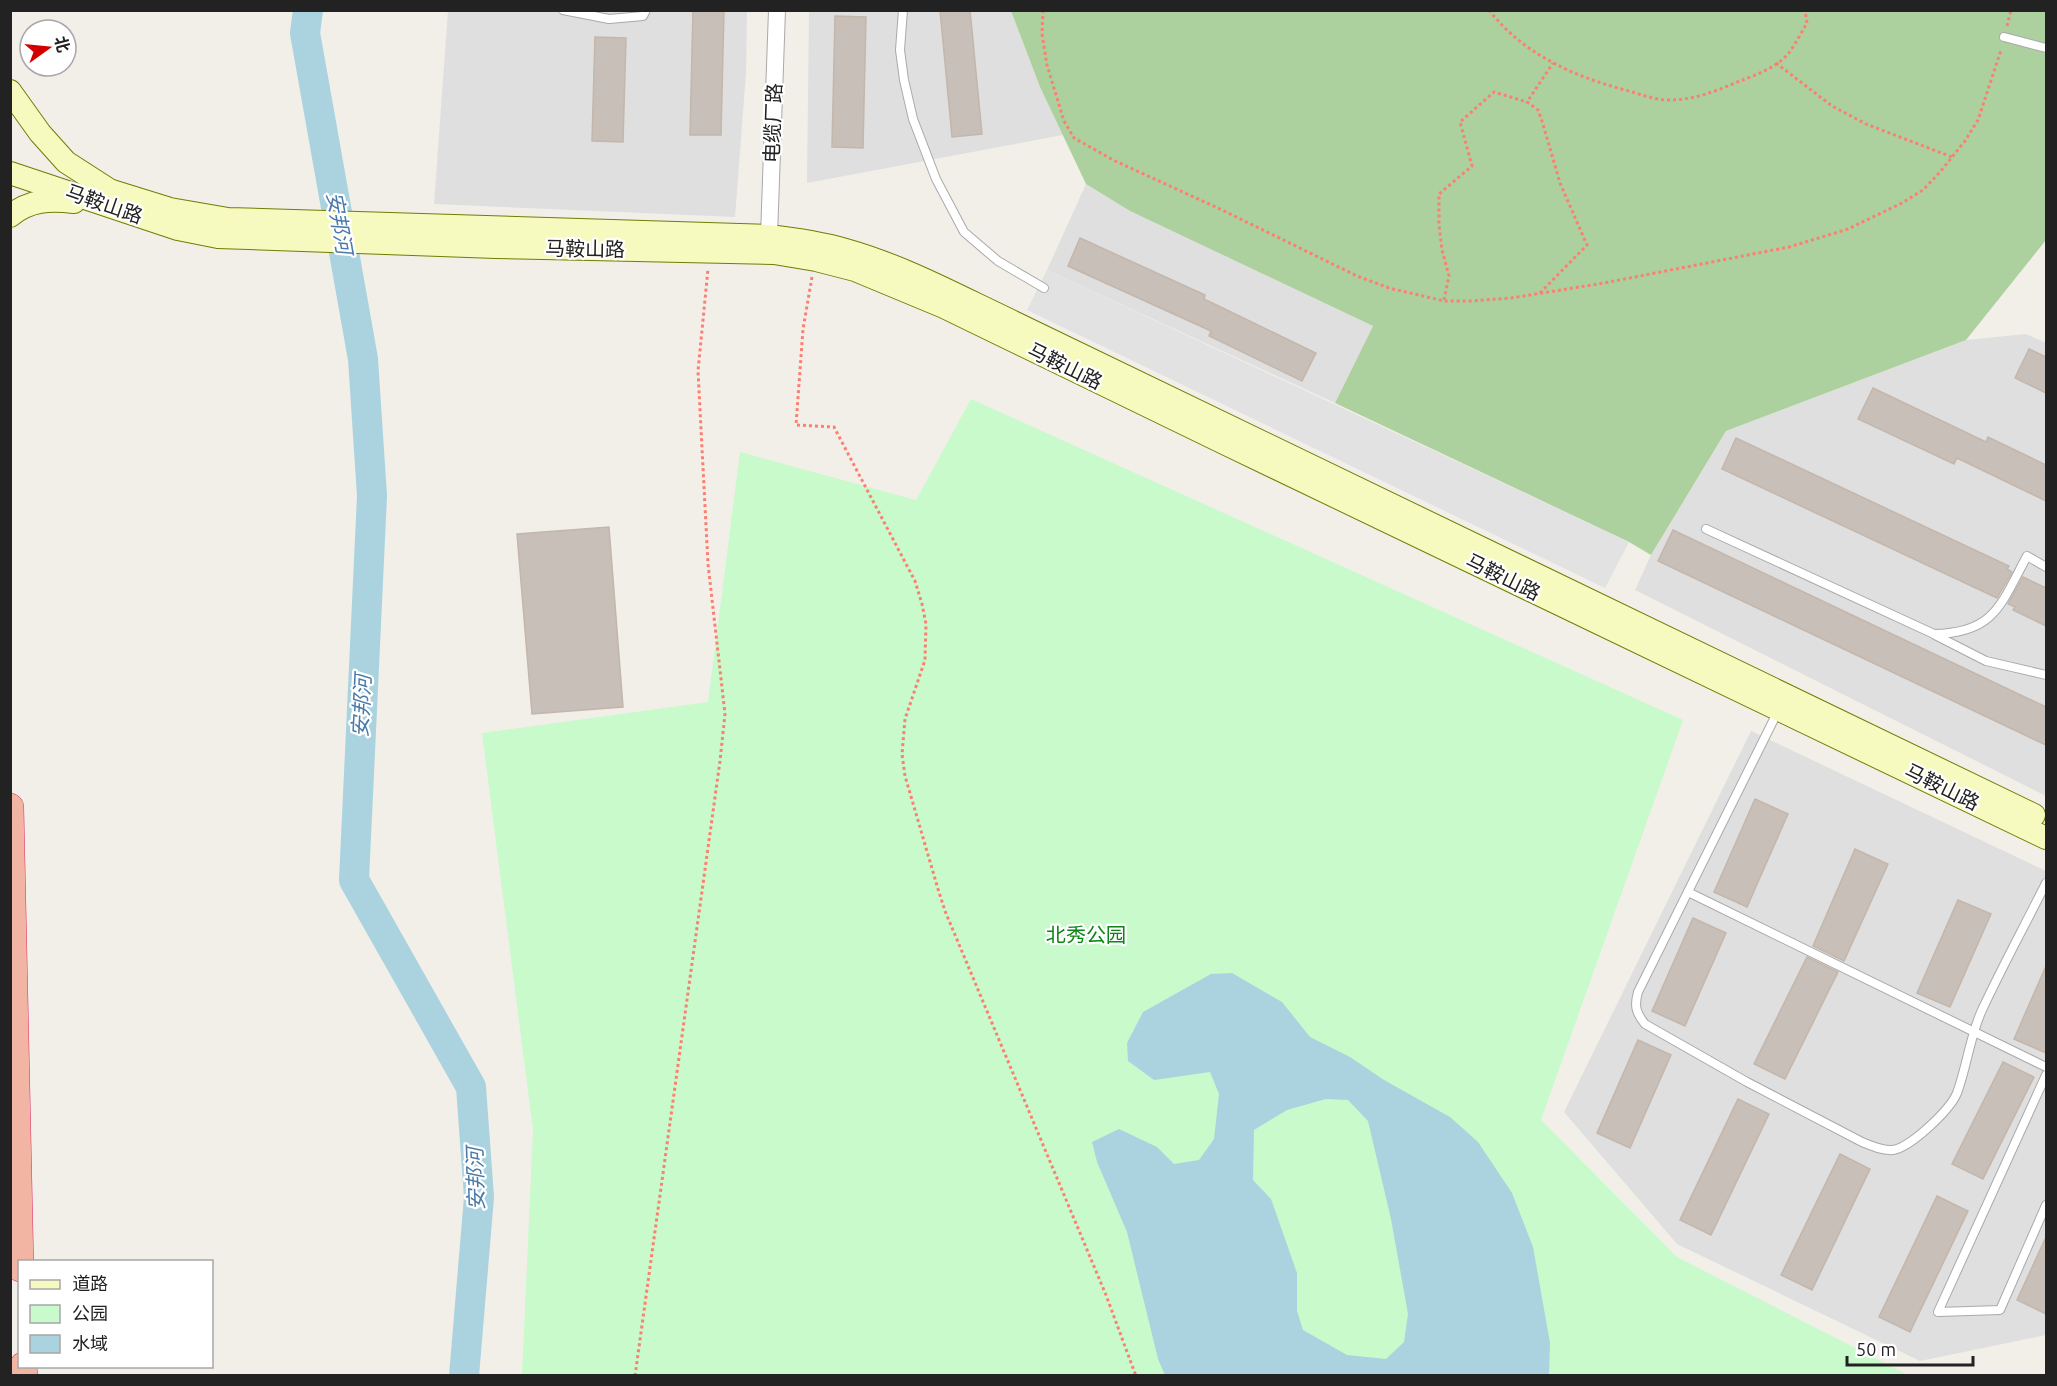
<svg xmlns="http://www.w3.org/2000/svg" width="2057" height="1386" font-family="Ubuntu,'Noto Sans SC',sans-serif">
<rect width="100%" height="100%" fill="#f2efe9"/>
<g fill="#e0dfdf">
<path d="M448,11H747L746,73L735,217L434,204Z"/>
<path d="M809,11H1011L1040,87L1063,135L807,183Z"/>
<path d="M1086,184L1130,211L1373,326L1335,403L1047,270Z"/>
<path d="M2026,334L2046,343V796L1635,590L1651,555L1726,431L1966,340Z"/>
<path d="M1751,731L2046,871V1335L1920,1361L1677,1244L1564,1112Z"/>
</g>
<path fill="#add19e" d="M1011,11H2046V240L1966,340L1726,431L1651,555L1629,542L1335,403L1373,326L1130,211L1086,184L1040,87Z"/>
<path fill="#c8facc" d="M971,399L1683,720L1541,1120L1677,1257L1908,1375H522L533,1130L482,733L708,702L740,452L916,500Z"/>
<path fill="#e2e2e2" d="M1047,270L1629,542L1605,588L1027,310Z"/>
<path fill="#aad3df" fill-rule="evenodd" d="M1232,973L1282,1002L1310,1037L1350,1057L1384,1080L1450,1117L1478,1142L1512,1193L1533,1247L1550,1343L1549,1375H1165L1158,1359L1127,1232L1097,1162L1092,1142L1119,1129L1157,1147L1174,1164L1199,1160L1214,1139L1219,1094L1210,1072L1154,1080L1128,1061L1127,1043L1143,1012L1211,974ZM1326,1099L1348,1100L1368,1121L1391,1219L1408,1314L1404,1342L1386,1359L1347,1355L1303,1330L1297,1311V1273L1271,1199L1253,1180L1254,1130L1287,1110Z"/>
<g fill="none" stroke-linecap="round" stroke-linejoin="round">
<path stroke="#aad3df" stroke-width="30" d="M308,10L305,33L363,359L372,496L354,880L471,1087L479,1197L464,1376"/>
</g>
<g fill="#c7bfb8" stroke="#c4b6ab" stroke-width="1.5">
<path d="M693,10H724L721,135H690Z"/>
<path d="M940,10H970L982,134L952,137Z"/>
<path d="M835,16L866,17L863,148L832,147Z"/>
<path d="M595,37L626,38L623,142L592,141Z"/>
<path d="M1080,238L1205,295L1204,299L1316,353L1302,381L1209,336L1211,331L1068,266Z"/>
<path d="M2029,349L2046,357V393L2015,378Z"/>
<path d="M1873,388L1986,442L1988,437L2046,465V501L1957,458L1954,464L1858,419Z"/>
<path d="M1736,438L2009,566L2007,569L2012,572L1997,598L1722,469Z"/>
<path d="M609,527L623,707L532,714L517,534Z"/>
<path d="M1673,530L2046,707V745L1658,561Z"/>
<path d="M2023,577L2046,588V626L2013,610L2015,607L2008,604Z"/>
<path d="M1755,799L1788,814L1747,907L1714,892Z"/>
<path d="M1855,849L1888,864L1844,961L1813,946Z"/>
<path d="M1958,900L1991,914L1950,1007L1917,993Z"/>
<path d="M1693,918L1726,933L1685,1026L1652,1011Z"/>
<path d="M1807,957L1838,972L1785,1079L1754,1064Z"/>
<path d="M2046,966V1053L2014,1039Z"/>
<path d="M1638,1040L1671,1055L1630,1148L1597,1133Z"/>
<path d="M2003,1062L2034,1077L1983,1179L1952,1164Z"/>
<path d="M1738,1099L1769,1114L1711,1235L1680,1220Z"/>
<path d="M1840,1154L1870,1169L1812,1290L1781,1275Z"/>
<path d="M1937,1196L1968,1211L1910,1332L1879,1317Z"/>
<path d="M2046,1237V1314L2017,1300Z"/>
</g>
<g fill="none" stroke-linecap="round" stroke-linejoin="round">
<g stroke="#a9a9a9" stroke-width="10">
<g id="service">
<path d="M563,10L609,19L643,16L646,10"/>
<path d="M903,10L900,50L904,80L913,119L936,179L964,232L998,261L1044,288"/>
<path d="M2004,37L2046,48"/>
<path d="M1706,529L1934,634C1995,633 2001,604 2027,556L2046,567"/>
<path d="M1935,635L1986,661L2046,675"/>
<path d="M1779,709L1638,992C1634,1006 1636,1013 1645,1024L1747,1082L1862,1142C1872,1146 1882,1151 1893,1150C1911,1147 1950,1110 1957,1093C1967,1066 1970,1036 1982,1010C2002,967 2025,925 2046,883"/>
<path d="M1688,892L2046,1067"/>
<path d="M2046,1075L1938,1312L2000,1310L2046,1205"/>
</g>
</g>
<g stroke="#a9a9a9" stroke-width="18">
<path id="minor" d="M769,236L777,10"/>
</g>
<g stroke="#707d05" stroke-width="24">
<g id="secondary">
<path d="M10,91L40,133L66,162L111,191"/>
<path d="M10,173L178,229L218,237L496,247L774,253L816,260L855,270L944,307L1224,443L2046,838"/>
<path d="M112,191L170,209L228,219L769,236C795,239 821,243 846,250C892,263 935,284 978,305L2034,815"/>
<path d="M10,216C29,200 50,199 74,202"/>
</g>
</g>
<g stroke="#dc2a67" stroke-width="28">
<g id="trunk">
<path d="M10,807L20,1268"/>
<path d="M23,1366L24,1376"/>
</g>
</g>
<g stroke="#fa8072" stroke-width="3" stroke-dasharray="3 3" stroke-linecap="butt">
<path d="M1043,10L1042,34L1047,65L1064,121L1074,138L1115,161L1218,208L1357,276L1389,288L1444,301H1470L1511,298L1604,283L1789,247L1848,229L1902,203L1923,190L1940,172L1965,141L1978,120L2001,50"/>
<path d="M1489,10C1523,54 1573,76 1625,90C1640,94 1654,100 1670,100C1695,100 1718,90 1740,81C1756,75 1777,67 1788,54C1795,45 1801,33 1807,23L1805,10"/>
<path d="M2007,26L2011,10"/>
<path d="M1776,63L1832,106L1866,124L1952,157"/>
<path d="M812,277L803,329L796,425L834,427L915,581L922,604L926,624L925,660L905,719L902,754L905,776L938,889L945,911L1106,1295L1136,1376"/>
<path d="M1540,293L1587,245L1560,183L1542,121L1538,110L1527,102L1553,63"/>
<path d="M1444,300L1449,276L1442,250L1439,225V194L1472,166L1460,122L1494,92L1527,102"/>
<path d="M635,1376L720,761L725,714L708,564L698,371L708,269"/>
</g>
<use href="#service" stroke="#fff" stroke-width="8"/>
<use href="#minor" stroke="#fff" stroke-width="16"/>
<use href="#secondary" stroke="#f7fabf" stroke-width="22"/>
<use href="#trunk" stroke="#f2b4a3" stroke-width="27"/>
</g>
<g text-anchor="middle" stroke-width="4.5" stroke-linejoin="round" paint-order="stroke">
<g font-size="20" fill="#222" stroke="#fff">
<text transform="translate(773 123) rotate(-88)" y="7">电缆厂路</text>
<text transform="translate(104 204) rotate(19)" y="7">马鞍山路</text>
<text transform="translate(585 249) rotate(1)" y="7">马鞍山路</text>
<text transform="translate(1065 366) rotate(26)" y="7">马鞍山路</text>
<text transform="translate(1503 577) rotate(26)" y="7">马鞍山路</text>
<text transform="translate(1942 787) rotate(26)" y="7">马鞍山路</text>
</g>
<g font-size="20" fill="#0c8416" stroke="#fff">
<text x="1086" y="942">北秀公园</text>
</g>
<g font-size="21" font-style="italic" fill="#4a7aab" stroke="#fff">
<text transform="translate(339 223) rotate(80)" y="7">安邦河</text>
<text transform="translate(362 706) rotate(-87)" y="7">安邦河</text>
<text transform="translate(476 1179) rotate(-92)" y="7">安邦河</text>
</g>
</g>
<rect width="2057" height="1386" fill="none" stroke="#222222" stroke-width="24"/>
<rect x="18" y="1260" width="195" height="108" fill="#ffffff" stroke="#a7a7a7" stroke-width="1.5"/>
<rect x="30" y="1280" width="30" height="9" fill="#f7fabf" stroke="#a7a7a7" stroke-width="1.5"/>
<text x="72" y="1290" font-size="18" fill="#222222">道路</text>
<rect x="30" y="1305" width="30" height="18" fill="#c8facc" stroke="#a7a7a7" stroke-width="1.5"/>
<text x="72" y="1320" font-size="18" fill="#222222">公园</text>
<rect x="30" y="1335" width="30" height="18" fill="#aad3df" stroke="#a7a7a7" stroke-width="1.5"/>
<text x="72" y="1350" font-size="18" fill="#222222">水域</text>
<g transform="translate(48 48) rotate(75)"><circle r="28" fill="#ffffff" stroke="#a7a7a7" stroke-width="1.5"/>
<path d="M0-4.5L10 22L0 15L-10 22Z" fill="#d40000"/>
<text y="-9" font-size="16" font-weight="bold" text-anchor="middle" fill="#222222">北</text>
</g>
<path d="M1847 1356v9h126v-9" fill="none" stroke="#222222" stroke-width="3"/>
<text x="1856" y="1356" font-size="18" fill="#222222" stroke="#ffffff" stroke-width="4.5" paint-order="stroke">50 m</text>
</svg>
